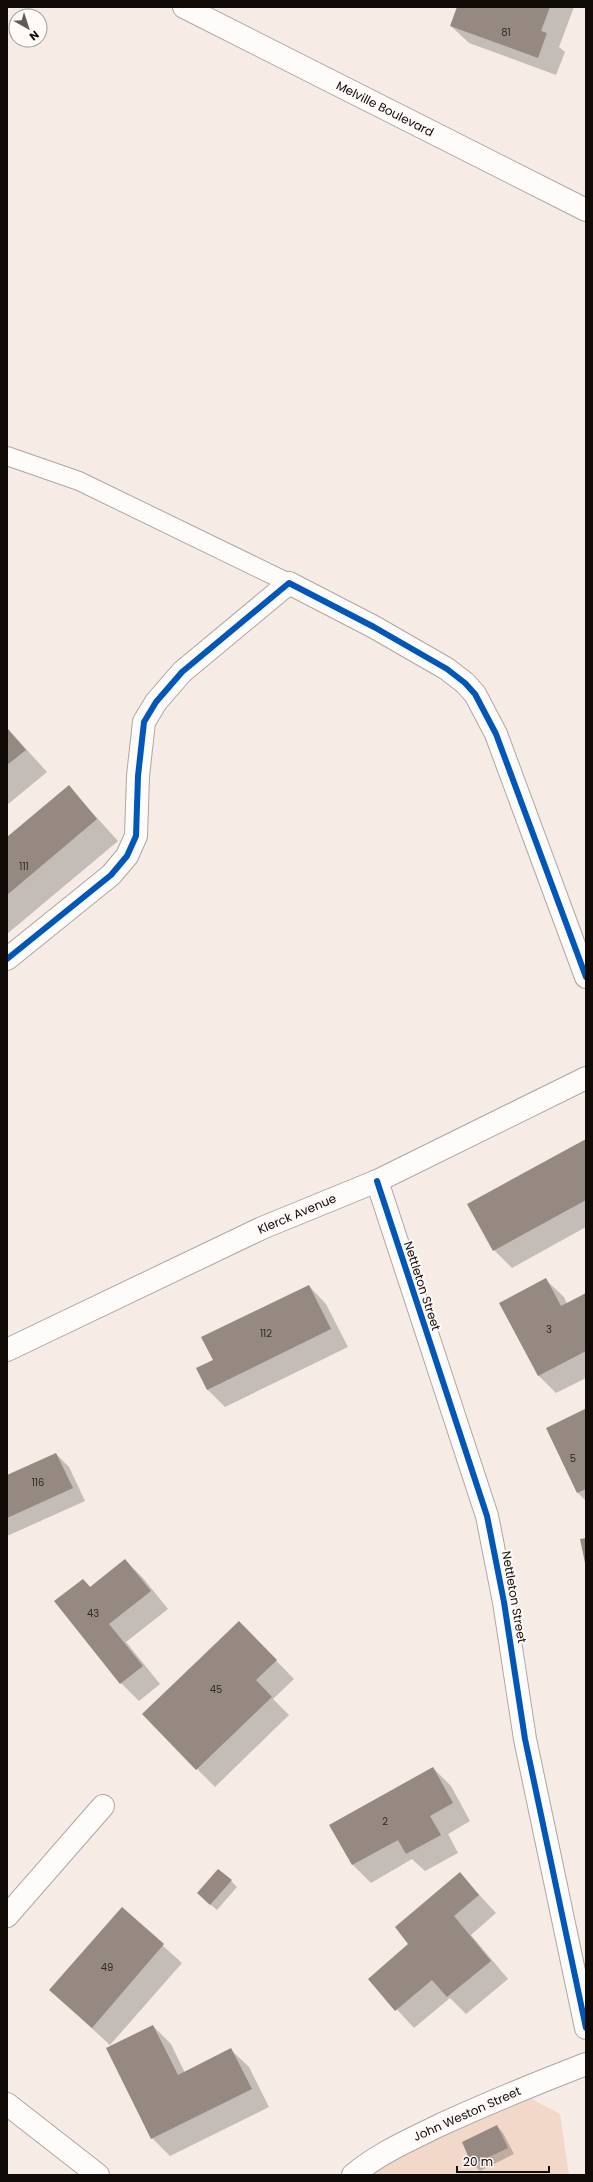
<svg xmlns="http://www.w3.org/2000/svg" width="593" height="2182" font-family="Poppins,sans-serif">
<rect width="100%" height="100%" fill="#f6ebe5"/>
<path fill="#f1d8c9" d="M524,2095L560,2114L569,2175H366Z"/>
<g fill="#0003">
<path d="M458,7H574L559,47L565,52L556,75L469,43L451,26Z"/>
<path d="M7,728L47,772L7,805Z"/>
<path d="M69,787L118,841L7,934V839Z"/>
<path d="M586,1140V1227L512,1268L494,1250Z"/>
<path d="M546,1280L564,1297L567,1304L586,1294V1378L556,1393L539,1376Z"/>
<path d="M309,1286L326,1304L348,1347L225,1407L207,1389L214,1361Z"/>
<path d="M585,1410L586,1411V1501L578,1493Z"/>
<path d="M56,1454L69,1467L85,1501L7,1536V1476Z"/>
<path d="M125,1560L143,1578L168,1609L126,1642L160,1684L139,1701L121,1683L56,1601L83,1580L91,1588Z"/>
<path d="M256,1640L294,1679L273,1699L289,1715L215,1787L143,1714Z"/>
<path d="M433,1768L451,1786L470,1821L448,1834L458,1853L425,1871L412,1859L371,1883L353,1865L331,1826Z"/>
<path d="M460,1874L496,1913L471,1935L508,1979L466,2014L450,1998L414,2028L369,1979L410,1945Z"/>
<path d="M231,1881L237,1887L217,1910L205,1900Z"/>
<path d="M122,1909L182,1963L110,2045L50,1990Z"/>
<path d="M153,2026L171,2044L185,2073L231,2050L249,2067L269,2107L170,2156L152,2138Z"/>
<path d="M497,2126L503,2133L514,2154L480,2171L473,2164Z"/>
</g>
<g fill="#968981">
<path d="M457,7H550L541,31L547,33L538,58L450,26Z"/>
<path d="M7,728L26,750L7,765Z"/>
<path d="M69,785L97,819L7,895V837Z"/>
<path d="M586,1139V1200L493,1251L467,1204Z"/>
<path d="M546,1278L561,1306L586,1293V1351L538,1376L499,1303Z"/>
<path d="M309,1285L331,1329L207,1390L196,1368L213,1360L201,1337Z"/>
<path d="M585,1409L586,1489L577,1493L546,1428Z"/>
<path d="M56,1453L73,1488L7,1518V1475Z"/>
<path d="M586,1538V1563H585L580,1539Z"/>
<path d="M125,1559L151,1591L109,1624L143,1666L120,1684L54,1601L83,1579L90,1587Z"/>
<path d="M239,1621L277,1660L256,1680L272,1697L196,1770L142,1714Z"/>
<path d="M433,1767L453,1803L430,1816L441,1835L406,1854L398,1840L352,1865L329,1825Z"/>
<path d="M218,1869L232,1880L210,1905L197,1893Z"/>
<path d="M460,1872L479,1895L454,1916L491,1961L447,1997L432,1980L395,2011L368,1979L408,1944L395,1927Z"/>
<path d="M122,1907L164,1944L92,2028L49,1990Z"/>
<path d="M153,2025L178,2075L231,2048L252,2089L151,2139L106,2048Z"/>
<path d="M497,2125L508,2148L472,2165L462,2142Z"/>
</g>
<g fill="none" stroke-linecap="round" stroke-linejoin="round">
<g stroke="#aea6a1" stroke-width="20">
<path id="lane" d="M7,456L79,481L289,583"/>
</g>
<g stroke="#aea6a1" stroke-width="24">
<g id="street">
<path d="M184,7L586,210"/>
<path d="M7,959L111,875L127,856L136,836L138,776L144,722L156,702L182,672L289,583L374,627L447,669L465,683L475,694L496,734L586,977"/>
<path d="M377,1181L487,1516L504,1602L525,1739L586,2028"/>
<path d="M7,1350L262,1228L377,1181L586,1078"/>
<path d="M7,1916L103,1806"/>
<path d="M7,2104L98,2175"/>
<path d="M353,2175C379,2153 410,2140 440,2125C488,2103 537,2083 586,2064"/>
</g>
</g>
<use href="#lane" stroke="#fefcfb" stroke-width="18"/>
<use href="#street" stroke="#fefcfb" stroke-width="22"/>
<g stroke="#fefaf8" stroke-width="8">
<g id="cycleway">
<path d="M7,959L111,875L127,856L136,836L138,776L144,722L156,702L182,672L289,583L374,627L447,669L465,683L475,694L496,734L586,977"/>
<path d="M377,1181L487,1516L504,1602L525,1739L586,2028"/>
</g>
</g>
<use href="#cycleway" stroke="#0057b8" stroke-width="6"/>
</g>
<g text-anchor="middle" stroke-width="4" stroke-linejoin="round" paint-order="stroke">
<g font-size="10" fill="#322a26">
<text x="506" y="36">81</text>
<text x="24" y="870">111</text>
<text x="549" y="1333">3</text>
<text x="266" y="1337">112</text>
<text x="573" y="1462">5</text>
<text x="38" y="1486">116</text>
<text x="93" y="1617">43</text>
<text x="216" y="1693">45</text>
<text x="385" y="1825">2</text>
<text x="107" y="1971">49</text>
</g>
<g font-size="12" fill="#110b08" stroke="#fefaf8">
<text transform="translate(385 109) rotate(27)" y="4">Melville Boulevard</text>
<text transform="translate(297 1214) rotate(-23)" y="4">Klerck Avenue</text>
<text transform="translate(422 1286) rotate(72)" y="4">Nettleton Street</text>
<text transform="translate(514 1597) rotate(80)" y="4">Nettleton Street</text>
<text transform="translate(467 2114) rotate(-24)" y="4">John Weston Street</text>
</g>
</g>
<rect width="593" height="2182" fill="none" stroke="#110b08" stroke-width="16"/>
<g transform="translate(28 28) rotate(141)"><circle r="19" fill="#fefaf8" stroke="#9f9a98"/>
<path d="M0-3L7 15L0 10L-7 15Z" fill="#615955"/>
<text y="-6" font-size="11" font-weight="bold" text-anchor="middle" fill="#110b08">N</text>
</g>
<path d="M457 2166v6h92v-6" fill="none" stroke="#110b08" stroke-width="2"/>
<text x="463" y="2166" font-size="12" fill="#110b08" stroke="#fefaf8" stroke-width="3" paint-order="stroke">20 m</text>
</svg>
